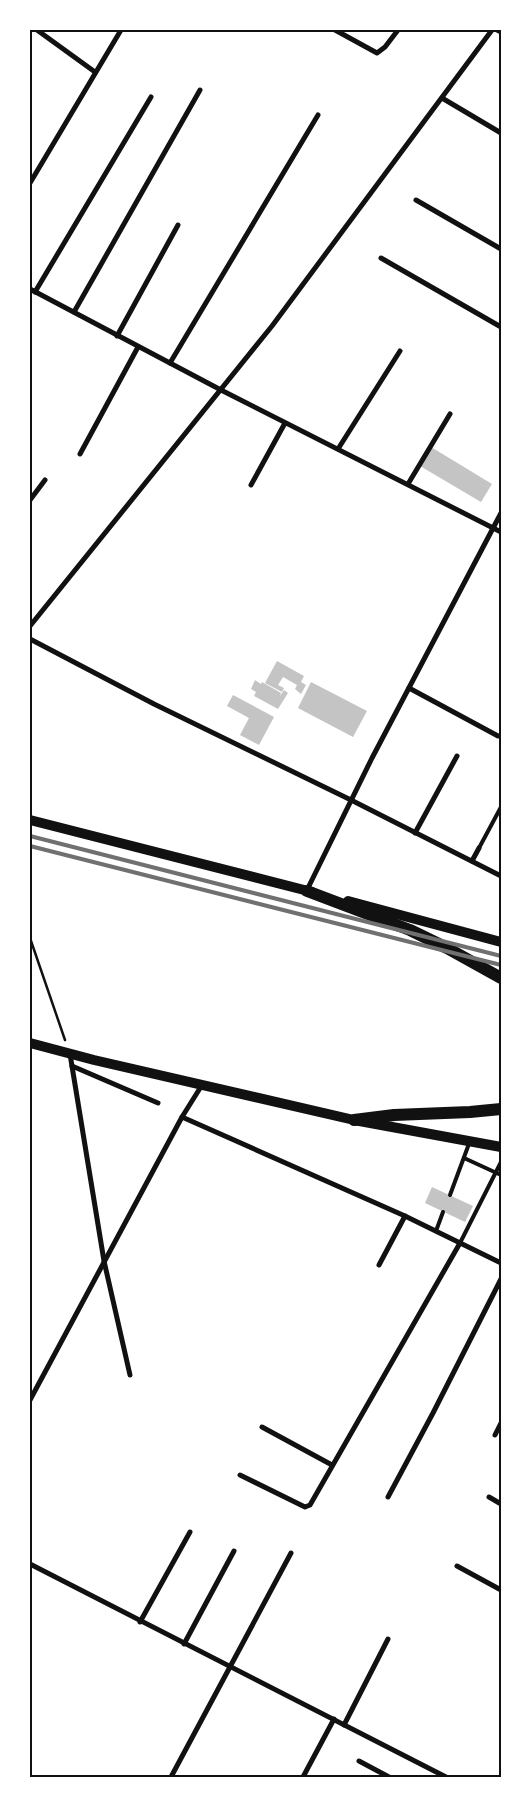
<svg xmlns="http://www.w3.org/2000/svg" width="531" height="1807" font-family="Arial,sans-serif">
<rect width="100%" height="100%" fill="#fff"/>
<g fill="#c4c4c4">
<path d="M431,447L492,484L481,502L420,466Z"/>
<path d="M277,661L304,676L301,682L306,685L301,694L295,689L297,685L283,677L278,685L284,688L282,692L265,683Z"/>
<path d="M255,680L261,684L262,682L281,693L280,696L284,690L288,693L278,709L254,696L256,692L251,689Z"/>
<path d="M311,682L367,711L353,737L298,708Z"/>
<path d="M233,695L274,717L259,745L240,735L249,718L227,706Z"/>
<path d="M432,1187L473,1206L465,1222L425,1203Z"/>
</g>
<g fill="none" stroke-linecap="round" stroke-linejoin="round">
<path stroke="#111" stroke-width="2.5" d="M30,938L65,1040"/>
<g stroke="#111" stroke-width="4">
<path d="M479,848L501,807"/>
<path d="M464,1158L501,1175"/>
<path d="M450,1195L470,1141"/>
<path d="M436,1231L443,1212"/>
<path d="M460,1243L501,1162"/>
</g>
<g stroke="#111" stroke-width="5">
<path d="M37,30L95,72"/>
<path d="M335,30L377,53L385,47L398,30"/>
<path d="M497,30L501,32"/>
<path d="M442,98L501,133"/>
<path d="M30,183L121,30"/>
<path d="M416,200L501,249"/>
<path d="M381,258L501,327"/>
<path d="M30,289L221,390L501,532"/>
<path d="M35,292L151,97"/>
<path d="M74,312L200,90"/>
<path d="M117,336L178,225"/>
<path d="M170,363L318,115"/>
<path d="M338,449L400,351"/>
<path d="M80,454L138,347"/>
<path d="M408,484L450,414"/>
<path d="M251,485L285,423"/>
<path d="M30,500L45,480"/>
<path d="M30,626L272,326L492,30"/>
<path d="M30,639L154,704L351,800L501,876"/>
<path d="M409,688L498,736"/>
<path d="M415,833L457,756"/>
<path d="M472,861L479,848"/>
<path d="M307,890L372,758L501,513"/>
<path d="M70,1054L104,1261L130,1375"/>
<path d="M72,1066L158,1103"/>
<path d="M182,1117L405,1216L501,1263"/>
<path d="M379,1265L405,1216"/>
<path d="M30,1400L182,1117L202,1085"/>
<path d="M262,1427L332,1465"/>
<path d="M495,1435L501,1423"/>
<path d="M240,1475L305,1507L310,1505L460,1243"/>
<path d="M388,1497L433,1413L501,1279"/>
<path d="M489,1497L501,1504"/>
<path d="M30,1564L446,1777"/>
<path d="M457,1566L501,1590"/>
<path d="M140,1622L190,1532"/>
<path d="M184,1644L234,1551"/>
<path d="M344,1725L388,1639"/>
<path d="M359,1761L389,1777"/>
<path d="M171,1777L291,1553"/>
<path d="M303,1777L334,1719"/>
</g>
<g stroke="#111" stroke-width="10">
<path d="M30,820L312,892"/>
<path d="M348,901L501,942"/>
<path d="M30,1043L94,1060L354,1120L501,1147"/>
</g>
<g stroke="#111" stroke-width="12">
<path d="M307,891L410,930L447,948L501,978"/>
<path d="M354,1120L394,1115L470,1112L501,1109"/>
</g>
<g stroke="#707070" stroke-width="4">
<path d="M30,836L501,956"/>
<path d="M30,846L501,965"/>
</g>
</g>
<rect width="531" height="1807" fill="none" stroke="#ffffff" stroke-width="62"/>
<rect x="31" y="31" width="469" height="1745" fill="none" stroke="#111" stroke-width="2"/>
</svg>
